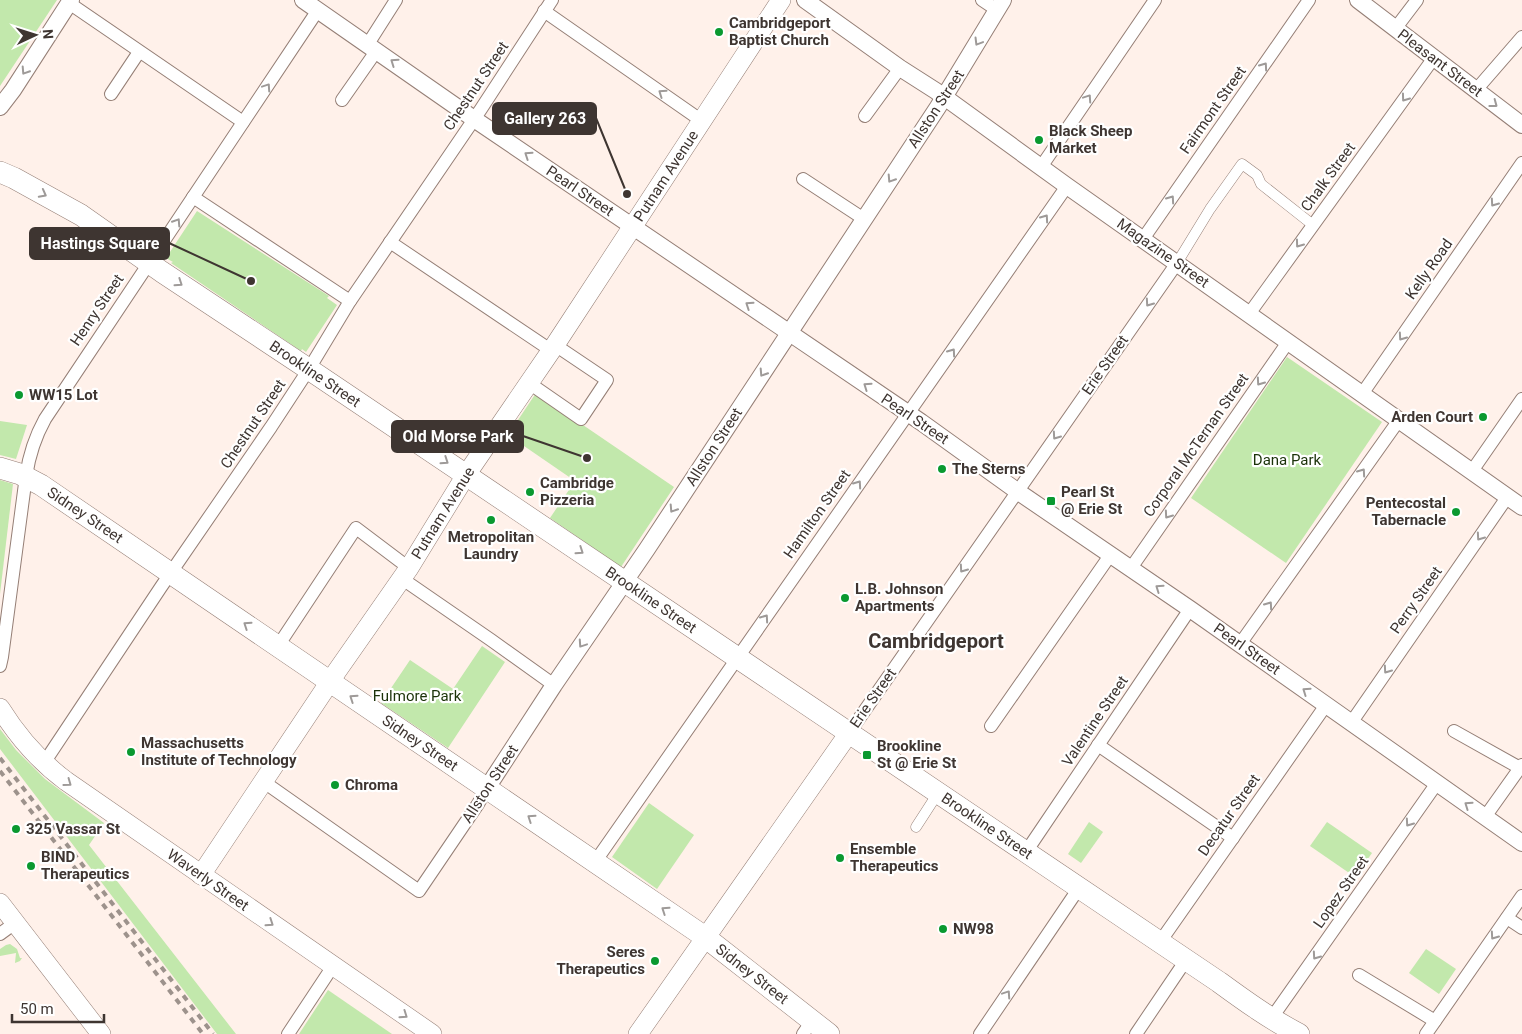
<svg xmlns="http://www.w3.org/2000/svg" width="1522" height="1034" font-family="Roboto,sans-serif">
<rect width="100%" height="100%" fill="#fff1ea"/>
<g fill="#c2e8ac">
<path d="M0,0H57L0,86Z"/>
<path d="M197,211L329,296L327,298L337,305L306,352L302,349L301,351L171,263L173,262L166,258Z"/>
<path d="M1287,357L1382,422L1286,563L1191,498Z"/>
<path d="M536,393L674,487L621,567L550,518L575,481L508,435Z"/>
<path d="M0,421L27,425L16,459L0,455Z"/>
<path d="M0,480L13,484L0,594Z"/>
<path d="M482,646L505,662L448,748L381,703L410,660L453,689Z"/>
<path d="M0,729L16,750L45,779L104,823L89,845L236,1034H217L0,749Z"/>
<path d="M649,803L694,835L657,889L612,857Z"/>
<path d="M1089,822L1103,832L1081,863L1068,854Z"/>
<path d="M1327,822L1372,853L1355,877L1310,846Z"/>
<path d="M10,944L17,949L20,958H22L20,961L15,963L16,953L0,956V949L6,945Z"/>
<path d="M1426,949L1456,969L1439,994L1409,973Z"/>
<path d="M328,990L392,1034H299Z"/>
</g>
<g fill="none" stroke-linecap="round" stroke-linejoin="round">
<g stroke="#957f76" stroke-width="11">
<g id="pedestrian">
<path d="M1177,263L1210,209L1242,164L1257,175L1261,184L1313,225"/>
<path d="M916,827L938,793"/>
</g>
</g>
<g stroke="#957f76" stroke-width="14">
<g id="minor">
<path d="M982,0L997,10"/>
<path d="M69,3L243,122"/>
<path d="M544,11L702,121"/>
<path d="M1395,29L1417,0"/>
<path d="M368,44L396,0"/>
<path d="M1476,90L1522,37"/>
<path d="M111,94L139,52"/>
<path d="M342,100L377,50"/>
<path d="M865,116L900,68"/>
<path d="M1041,167L1155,0"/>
<path d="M803,179L864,219"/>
<path d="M193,197L350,301"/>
<path d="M1143,239L1309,0"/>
<path d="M390,242L552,351"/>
<path d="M1249,314L1433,59"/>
<path d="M529,383L581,419L607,380L555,345"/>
<path d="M1362,394L1522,163"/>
<path d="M1472,471L1522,399"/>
<path d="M1131,568L1288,342"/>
<path d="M401,578L491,640L554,685"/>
<path d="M1240,644L1399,420"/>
<path d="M278,646L356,528L409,568"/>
<path d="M0,666L2,657L26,476C29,456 35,437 45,419L318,10"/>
<path d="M1351,723L1508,496"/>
<path d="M991,726L1111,554"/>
<path d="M1454,731L1520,768"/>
<path d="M849,733L1177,263"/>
<path d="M1098,745L1233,838"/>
<path d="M44,763L161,587L271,427L309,369L350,301L481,109L552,0"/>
<path d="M264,782L419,891L478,804L487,788"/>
<path d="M1485,817L1522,765"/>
<path d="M1026,852L1190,609"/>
<path d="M595,862L1067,186"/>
<path d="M1507,918L1522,928"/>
<path d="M0,934L15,923"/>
<path d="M1160,942L1326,705"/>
<path d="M1359,975L1435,1021"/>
<path d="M1271,1019L1437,783"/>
<path d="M288,1034L333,966"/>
<path d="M803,1034L812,1021"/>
<path d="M980,1034L1079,888"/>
<path d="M1136,1034L1186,960"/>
<path d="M1426,1034L1522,896"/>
</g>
</g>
<g stroke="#957f76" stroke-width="18">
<g id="tertiary">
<path d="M303,0L474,119L921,422L1017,491L1190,609L1522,843"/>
<path d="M805,0L900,68L936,91L1067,186L1522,507"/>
<path d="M1358,0L1522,125"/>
<path d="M0,107L13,90L71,0"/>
<path d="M487,788L554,685L647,549L938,107L1003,0"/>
</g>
</g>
<g stroke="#957f76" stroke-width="20">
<g id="secondary">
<path d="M0,708C18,737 39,761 66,781L432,1034"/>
<path d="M201,875L337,671L409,568L466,475L555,345L781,0"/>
<path d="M0,903L101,1034"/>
<path d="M638,1034L849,733"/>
</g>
</g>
<g stroke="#957f76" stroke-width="22">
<g id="primary">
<path d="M0,172L14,178L81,215L162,272L319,376L1219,982C1245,1001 1270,1019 1299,1034"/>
<path d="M0,468L20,474L41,485L705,937L829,1034"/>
</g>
</g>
<use href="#pedestrian" stroke="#fff" stroke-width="10"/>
<use href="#minor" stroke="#fff" stroke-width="12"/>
<use href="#tertiary" stroke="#fff" stroke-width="16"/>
<use href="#secondary" stroke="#fff" stroke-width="19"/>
<use href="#primary" stroke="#fff" stroke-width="21"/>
<g stroke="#9d928c" stroke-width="4" stroke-dasharray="6 6" stroke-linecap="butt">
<path d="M0,758L213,1034"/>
<path d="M0,771L203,1034"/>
</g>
</g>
<defs><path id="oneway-chevron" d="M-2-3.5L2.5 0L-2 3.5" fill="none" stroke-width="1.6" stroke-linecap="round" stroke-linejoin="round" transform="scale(1.25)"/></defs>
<g stroke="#9e9a98">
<use href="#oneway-chevron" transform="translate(978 42) rotate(121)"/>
<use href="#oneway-chevron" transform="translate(394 62) rotate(-145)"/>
<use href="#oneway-chevron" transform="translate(1264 66) rotate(-55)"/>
<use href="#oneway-chevron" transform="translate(25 71) rotate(123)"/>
<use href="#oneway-chevron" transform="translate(267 87) rotate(-56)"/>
<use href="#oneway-chevron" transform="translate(662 93) rotate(-145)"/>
<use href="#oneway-chevron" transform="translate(1088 98) rotate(-56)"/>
<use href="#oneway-chevron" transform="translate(1405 98) rotate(126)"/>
<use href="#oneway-chevron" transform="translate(1494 104) rotate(37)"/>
<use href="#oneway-chevron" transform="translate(528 155) rotate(-146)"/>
<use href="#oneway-chevron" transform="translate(891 179) rotate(123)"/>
<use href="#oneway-chevron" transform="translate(43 194) rotate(28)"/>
<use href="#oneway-chevron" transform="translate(1171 199) rotate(-55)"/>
<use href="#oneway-chevron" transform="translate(1494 203) rotate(125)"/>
<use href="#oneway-chevron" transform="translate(1045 218) rotate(-55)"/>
<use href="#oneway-chevron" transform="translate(177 222) rotate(-57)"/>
<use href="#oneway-chevron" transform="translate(1299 244) rotate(126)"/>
<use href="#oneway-chevron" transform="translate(179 283) rotate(34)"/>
<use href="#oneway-chevron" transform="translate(1149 303) rotate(125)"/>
<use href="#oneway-chevron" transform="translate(749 305) rotate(-146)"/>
<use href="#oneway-chevron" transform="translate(1402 337) rotate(125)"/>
<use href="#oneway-chevron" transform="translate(952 352) rotate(-55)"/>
<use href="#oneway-chevron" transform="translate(763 373) rotate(123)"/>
<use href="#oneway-chevron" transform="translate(1260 382) rotate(125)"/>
<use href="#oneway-chevron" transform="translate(867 386) rotate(-145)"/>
<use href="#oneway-chevron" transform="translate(1056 436) rotate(125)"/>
<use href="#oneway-chevron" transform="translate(445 461) rotate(34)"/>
<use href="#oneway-chevron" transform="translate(1362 472) rotate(-55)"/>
<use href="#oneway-chevron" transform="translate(858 484) rotate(-55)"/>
<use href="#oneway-chevron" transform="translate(673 509) rotate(123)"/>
<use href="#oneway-chevron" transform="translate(1168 515) rotate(125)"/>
<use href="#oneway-chevron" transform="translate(1480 537) rotate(125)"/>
<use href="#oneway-chevron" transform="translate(580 551) rotate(34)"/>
<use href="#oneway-chevron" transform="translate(963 569) rotate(125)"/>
<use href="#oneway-chevron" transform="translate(1159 588) rotate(-145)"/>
<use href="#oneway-chevron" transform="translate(1269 605) rotate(-55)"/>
<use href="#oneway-chevron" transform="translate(765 618) rotate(-55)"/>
<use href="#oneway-chevron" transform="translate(247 625) rotate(-146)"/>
<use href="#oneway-chevron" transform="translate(582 644) rotate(124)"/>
<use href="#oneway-chevron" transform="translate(1387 670) rotate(125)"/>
<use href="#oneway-chevron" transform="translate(1306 691) rotate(-145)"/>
<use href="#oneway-chevron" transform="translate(353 698) rotate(-146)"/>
<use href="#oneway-chevron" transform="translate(68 783) rotate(36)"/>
<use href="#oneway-chevron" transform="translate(1468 805) rotate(-145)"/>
<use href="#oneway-chevron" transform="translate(531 818) rotate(-146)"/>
<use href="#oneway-chevron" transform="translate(1409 823) rotate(125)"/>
<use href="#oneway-chevron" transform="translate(665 910) rotate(-146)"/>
<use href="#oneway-chevron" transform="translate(270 923) rotate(34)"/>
<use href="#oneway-chevron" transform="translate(1494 936) rotate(125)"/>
<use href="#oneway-chevron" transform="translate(1316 956) rotate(125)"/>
<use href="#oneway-chevron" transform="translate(1007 994) rotate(-56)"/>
<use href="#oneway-chevron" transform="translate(404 1015) rotate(35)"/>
</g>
<g fill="#0a9930" stroke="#fff" stroke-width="2">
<circle cx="719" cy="32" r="5"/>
<circle cx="1039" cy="140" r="5"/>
<circle cx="19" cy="395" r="5"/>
<circle cx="1483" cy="417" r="5"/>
<circle cx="942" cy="469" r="5"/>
<circle cx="530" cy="492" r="5"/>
<rect x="1046" y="496" width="10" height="10" rx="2.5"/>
<circle cx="1456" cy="512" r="5"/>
<circle cx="491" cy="520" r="5"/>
<circle cx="845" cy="598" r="5"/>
<circle cx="131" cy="752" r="5"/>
<rect x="862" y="750" width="10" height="10" rx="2.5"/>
<circle cx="335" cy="785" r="5"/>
<circle cx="16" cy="829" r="5"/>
<circle cx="840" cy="858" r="5"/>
<circle cx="31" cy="866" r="5"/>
<circle cx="943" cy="929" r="5"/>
<circle cx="655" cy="961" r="5"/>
</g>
<g text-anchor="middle" stroke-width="4.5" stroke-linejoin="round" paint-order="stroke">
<g font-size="15" font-weight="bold" fill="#3e3531" stroke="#fff" text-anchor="start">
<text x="729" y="28">Cambridgeport<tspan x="729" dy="17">Baptist Church</tspan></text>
<text x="1049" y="136">Black Sheep<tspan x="1049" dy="17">Market</tspan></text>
<text x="29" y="400">WW15 Lot</text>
<text x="1473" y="422" text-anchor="end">Arden Court</text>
<text x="952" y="474">The Sterns</text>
<text x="540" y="488">Cambridge<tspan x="540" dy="17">Pizzeria</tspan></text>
<text x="1061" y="497">Pearl St<tspan x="1061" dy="17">@ Erie St</tspan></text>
<text x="1446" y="508" text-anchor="end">Pentecostal<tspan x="1446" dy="17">Tabernacle</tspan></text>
<text x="491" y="542" text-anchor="middle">Metropolitan<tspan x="491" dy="17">Laundry</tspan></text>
<text x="855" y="594">L.B. Johnson<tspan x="855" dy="17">Apartments</tspan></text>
<text x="141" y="748">Massachusetts<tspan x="141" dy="17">Institute of Technology</tspan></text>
<text x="877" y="751">Brookline<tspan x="877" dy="17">St @ Erie St</tspan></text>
<text x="345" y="790">Chroma</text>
<text x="26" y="834">325 Vassar St</text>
<text x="850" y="854">Ensemble<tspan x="850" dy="17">Therapeutics</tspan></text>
<text x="41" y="862">BIND<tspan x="41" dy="17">Therapeutics</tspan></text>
<text x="953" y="934">NW98</text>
<text x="645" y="957" text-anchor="end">Seres<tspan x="645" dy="17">Therapeutics</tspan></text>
</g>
<g font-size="15" fill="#3e3531" stroke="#fff">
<text transform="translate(1440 63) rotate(37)" y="5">Pleasant Street</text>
<text transform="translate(476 86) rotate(-56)" y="5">Chestnut Street</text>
<text transform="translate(936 109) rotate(-57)" y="5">Allston Street</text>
<text transform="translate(1213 110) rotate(-55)" y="5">Fairmont Street</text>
<text transform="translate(666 176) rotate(-57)" y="5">Putnam Avenue</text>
<text transform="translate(1328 177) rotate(-54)" y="5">Chalk Street</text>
<text transform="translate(580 191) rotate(34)" y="5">Pearl Street</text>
<text transform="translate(1163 253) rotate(35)" y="5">Magazine Street</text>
<text transform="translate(1429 269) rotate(-55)" y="5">Kelly Road</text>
<text transform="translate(97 310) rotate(-56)" y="5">Henry Street</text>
<text transform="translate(1105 365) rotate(-55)" y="5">Erie Street</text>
<text transform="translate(315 374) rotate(34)" y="5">Brookline Street</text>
<text transform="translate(915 419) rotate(34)" y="5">Pearl Street</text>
<text transform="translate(253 424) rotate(-56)" y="5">Chestnut Street</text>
<text transform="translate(1196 445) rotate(-55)" y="5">Corporal McTernan Street</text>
<text transform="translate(714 447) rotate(-57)" y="5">Allston Street</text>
<text transform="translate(443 513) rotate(-58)" y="5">Putnam Avenue</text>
<text transform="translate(817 514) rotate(-55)" y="5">Hamilton Street</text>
<text transform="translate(85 515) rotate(34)" y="5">Sidney Street</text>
<text transform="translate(651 600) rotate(34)" y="5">Brookline Street</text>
<text transform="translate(1416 600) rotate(-55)" y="5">Perry Street</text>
<text transform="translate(1247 649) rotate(35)" y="5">Pearl Street</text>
<text transform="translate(873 698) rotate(-55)" y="5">Erie Street</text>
<text transform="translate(1095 721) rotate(-56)" y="5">Valentine Street</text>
<text transform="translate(420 743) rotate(34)" y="5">Sidney Street</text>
<text transform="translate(490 784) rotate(-57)" y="5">Allston Street</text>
<text transform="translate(1229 815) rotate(-55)" y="5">Decatur Street</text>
<text transform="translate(987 826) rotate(34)" y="5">Brookline Street</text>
<text transform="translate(208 880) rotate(35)" y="5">Waverly Street</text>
<text transform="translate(1341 892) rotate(-55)" y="5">Lopez Street</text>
<text transform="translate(752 974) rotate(38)" y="5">Sidney Street</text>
</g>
<g font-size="15" fill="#1b3209" stroke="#fff">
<text x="1287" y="465">Dana Park</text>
<text x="417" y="701">Fulmore Park</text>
</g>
<g font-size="20" font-weight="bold" fill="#3e3531" stroke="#fff">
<text x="936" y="648">Cambridgeport</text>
</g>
</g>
<path fill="none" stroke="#3e3531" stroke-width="2" d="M627 194L596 118M251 281L169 243M587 458L523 436"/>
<g fill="#3e3531" stroke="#fff" stroke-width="2">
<circle cx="627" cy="194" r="5"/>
<circle cx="251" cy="281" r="5"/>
<circle cx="587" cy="458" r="5"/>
</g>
<g fill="#3e3531" stroke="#3e3531" stroke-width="2">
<rect x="493" y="103" width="103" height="31" rx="5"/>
<rect x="30" y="228" width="139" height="31" rx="5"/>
<rect x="392" y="421" width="131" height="31" rx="5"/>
</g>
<g font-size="16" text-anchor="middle" font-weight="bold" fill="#fff">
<text x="545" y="124">Gallery 263</text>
<text x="100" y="249">Hastings Square</text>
<text x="458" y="442">Old Morse Park</text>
</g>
<g transform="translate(35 35) rotate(86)" stroke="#ffffff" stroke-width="4" paint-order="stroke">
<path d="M0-4L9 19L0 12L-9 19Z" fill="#3e3531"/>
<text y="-8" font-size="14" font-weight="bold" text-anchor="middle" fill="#3e3531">N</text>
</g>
<path d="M12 1014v8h92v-8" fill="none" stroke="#3e3531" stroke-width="2.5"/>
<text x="20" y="1014" font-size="15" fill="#3e3531" stroke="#ffffff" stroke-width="4" paint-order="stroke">50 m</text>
</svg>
